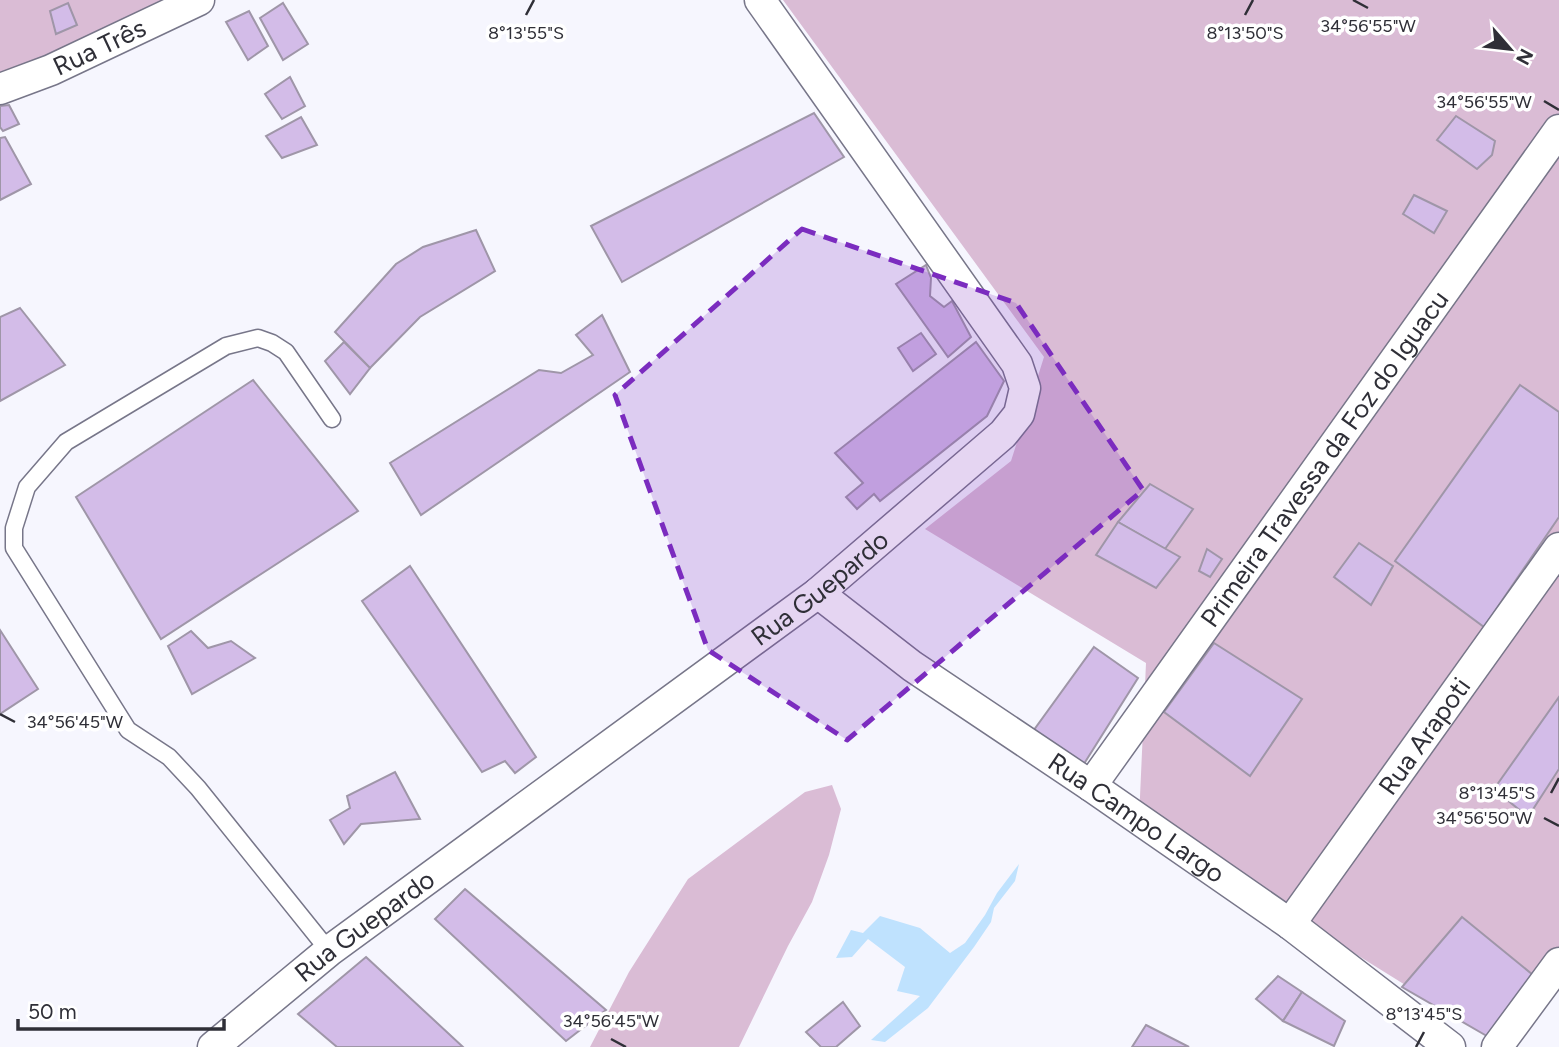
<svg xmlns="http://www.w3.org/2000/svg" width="1559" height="1047" font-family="Figtree,sans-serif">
<rect width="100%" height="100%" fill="#f6f6fe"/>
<g fill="#dabcd5">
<path d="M0,0H187L0,85Z"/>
<path d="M783,0H1559V947L1492,1039L1139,819L1146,663L925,529L1011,461L1044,357Z"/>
<path d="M832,785L841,809L829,855L812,902L788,946L739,1047H590L629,972L688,879L805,792Z"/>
</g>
<path fill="#bfe2fe" d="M1019,864L1015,881L994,908L991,922L974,947L928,1008L885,1042L871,1040L920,996L897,991L905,967L868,939L852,957L836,958L851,930L863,933L880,916L920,928L950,953L965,943L985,915L997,893Z"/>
<g fill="#d3bce8" stroke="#9f96a8" stroke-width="2">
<path d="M68,3L77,25L56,34L50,11Z"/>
<path d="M283,3L308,44L283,60L260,18Z"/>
<path d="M249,11L268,46L248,60L226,22Z"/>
<path d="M290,77L305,106L282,119L265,94Z"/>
<path d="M9,105L19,124L3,131L0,127V106Z"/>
<path d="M814,113L844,157L622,282L591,226Z"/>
<path d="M1456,116L1495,141L1492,155L1477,169L1437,140Z"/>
<path d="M301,117L317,145L282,158L266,136Z"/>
<path d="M5,137L31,184L0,200V138Z"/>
<path d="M1414,195L1447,211L1434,233L1403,214Z"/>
<path d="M476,230L495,271L420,317L370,368L335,332L396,264L423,247Z"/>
<path d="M926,265L931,278L930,296L944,307L952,301L971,337L948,357L896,284Z"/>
<path d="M20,308L65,365L0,401V317Z"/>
<path d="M602,315L630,372L421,515L390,463L539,370L561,373L593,355L576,335Z"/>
<path d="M921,333L936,354L913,371L898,348Z"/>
<path d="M344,342L370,368L350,394L325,361Z"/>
<path d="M976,342L1004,381L987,416L880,501L874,494L857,509L846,497L863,483L835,453Z"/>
<path d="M253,380L358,511L161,639L76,497Z"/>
<path d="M1520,385L1559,412V517L1484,627L1395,561Z"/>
<path d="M1150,484L1193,509L1165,549L1118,522Z"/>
<path d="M1118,522L1180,557L1156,588L1096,555Z"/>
<path d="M1359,543L1393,566L1371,605L1334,577Z"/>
<path d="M1207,549L1222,559L1210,577L1199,571Z"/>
<path d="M410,566L536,757L515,773L505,761L482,772L362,601Z"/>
<path d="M0,630L38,689L0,714Z"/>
<path d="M191,631L208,648L231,641L255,658L192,694L168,646Z"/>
<path d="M1214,643L1302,699L1250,776L1164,712Z"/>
<path d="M1094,647L1138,678L1082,767L1031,734Z"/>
<path d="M1559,697V769L1528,817L1494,789Z"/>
<path d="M395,772L420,819L361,824L344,844L330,820L350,808L347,796Z"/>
<path d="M465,889L606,1010L566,1041L435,919Z"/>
<path d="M1462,917L1533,975L1492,1039L1402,987Z"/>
<path d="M366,957L463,1047H337L298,1014Z"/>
<path d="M1278,976L1302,992L1283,1021L1256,999Z"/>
<path d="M1302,992L1345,1021L1334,1046L1283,1021Z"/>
<path d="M843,1002L860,1026L836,1047H821L806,1032Z"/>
<path d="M1146,1025L1189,1047H1132Z"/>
</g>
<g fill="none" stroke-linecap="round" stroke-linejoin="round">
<g stroke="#777689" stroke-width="19">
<path id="service" d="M329,951L198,788L169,757L128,730L14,548V528L27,487L66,442L226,346L258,338L272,343L286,352L332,419"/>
</g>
<g stroke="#777689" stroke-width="33">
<g id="minor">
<path id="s1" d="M0,89L51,70L199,0"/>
<path id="s2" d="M818,593L912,666L1091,786L1290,924L1450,1047"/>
<path id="s3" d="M1091,786L1559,130"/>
<path id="s4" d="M1290,924L1559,548"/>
<path id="s5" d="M213,1047L329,951L818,593L1003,434L1019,414L1025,388L1017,364L760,0"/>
<path d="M1497,1047L1559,963"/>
</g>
</g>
<use href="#service" stroke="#fff" stroke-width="16"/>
<use href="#minor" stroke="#fff" stroke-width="30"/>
</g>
<path fill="#7b2cbf" fill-opacity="0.2" stroke="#7b2cbf" stroke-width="5" stroke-dasharray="14 9" stroke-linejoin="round" d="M802,229L1016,303L1143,490L847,740L708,650L615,395Z"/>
<path fill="none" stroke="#2f2f37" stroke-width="2.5" d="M1353,0L1368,8M526,15L534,0M1245,15L1253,0M1544,101L1559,110M0,714L15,722M1551,793L1559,778M1544,818L1559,826M611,1039L626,1047M1416,1047L1424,1032"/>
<g text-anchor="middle" stroke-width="7" stroke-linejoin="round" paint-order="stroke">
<g font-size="26" fill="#2f2f37" stroke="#fff">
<text dy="9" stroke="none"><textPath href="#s1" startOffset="108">Rua Três</textPath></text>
<text dy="9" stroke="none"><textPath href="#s3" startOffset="402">Primeira Travessa da Foz do Iguacu</textPath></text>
<text dy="9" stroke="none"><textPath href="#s5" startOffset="761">Rua Guepardo</textPath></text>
<text dy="9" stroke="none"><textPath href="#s4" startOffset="231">Rua Arapoti</textPath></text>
<text dy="9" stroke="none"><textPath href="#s2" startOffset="390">Rua Campo Largo</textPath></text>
<text dy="9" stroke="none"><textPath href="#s5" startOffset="194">Rua Guepardo</textPath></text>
</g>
</g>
<g font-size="18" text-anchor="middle" fill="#2f2f37" stroke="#fff" stroke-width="7" stroke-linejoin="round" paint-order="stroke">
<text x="1368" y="32">34°56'55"W</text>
<text x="526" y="39">8°13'55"S</text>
<text x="1245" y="39">8°13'50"S</text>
<text x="1484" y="108">34°56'55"W</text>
<text x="75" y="728">34°56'45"W</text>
<text x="1497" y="799">8°13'45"S</text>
<text x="1484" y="824">34°56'50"W</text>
<text x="1424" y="1020">8°13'45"S</text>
<text x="611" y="1027">34°56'45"W</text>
</g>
<g transform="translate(1510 49) rotate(118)" stroke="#ffffff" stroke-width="5" paint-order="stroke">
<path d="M0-5L12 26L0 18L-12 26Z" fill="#2f2f37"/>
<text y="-10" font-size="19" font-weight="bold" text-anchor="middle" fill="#2f2f37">N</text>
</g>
<path d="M18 1019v10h206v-10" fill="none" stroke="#2f2f37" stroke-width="3.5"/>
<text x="28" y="1019" font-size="21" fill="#2f2f37" stroke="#ffffff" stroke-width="5" paint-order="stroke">50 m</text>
</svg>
